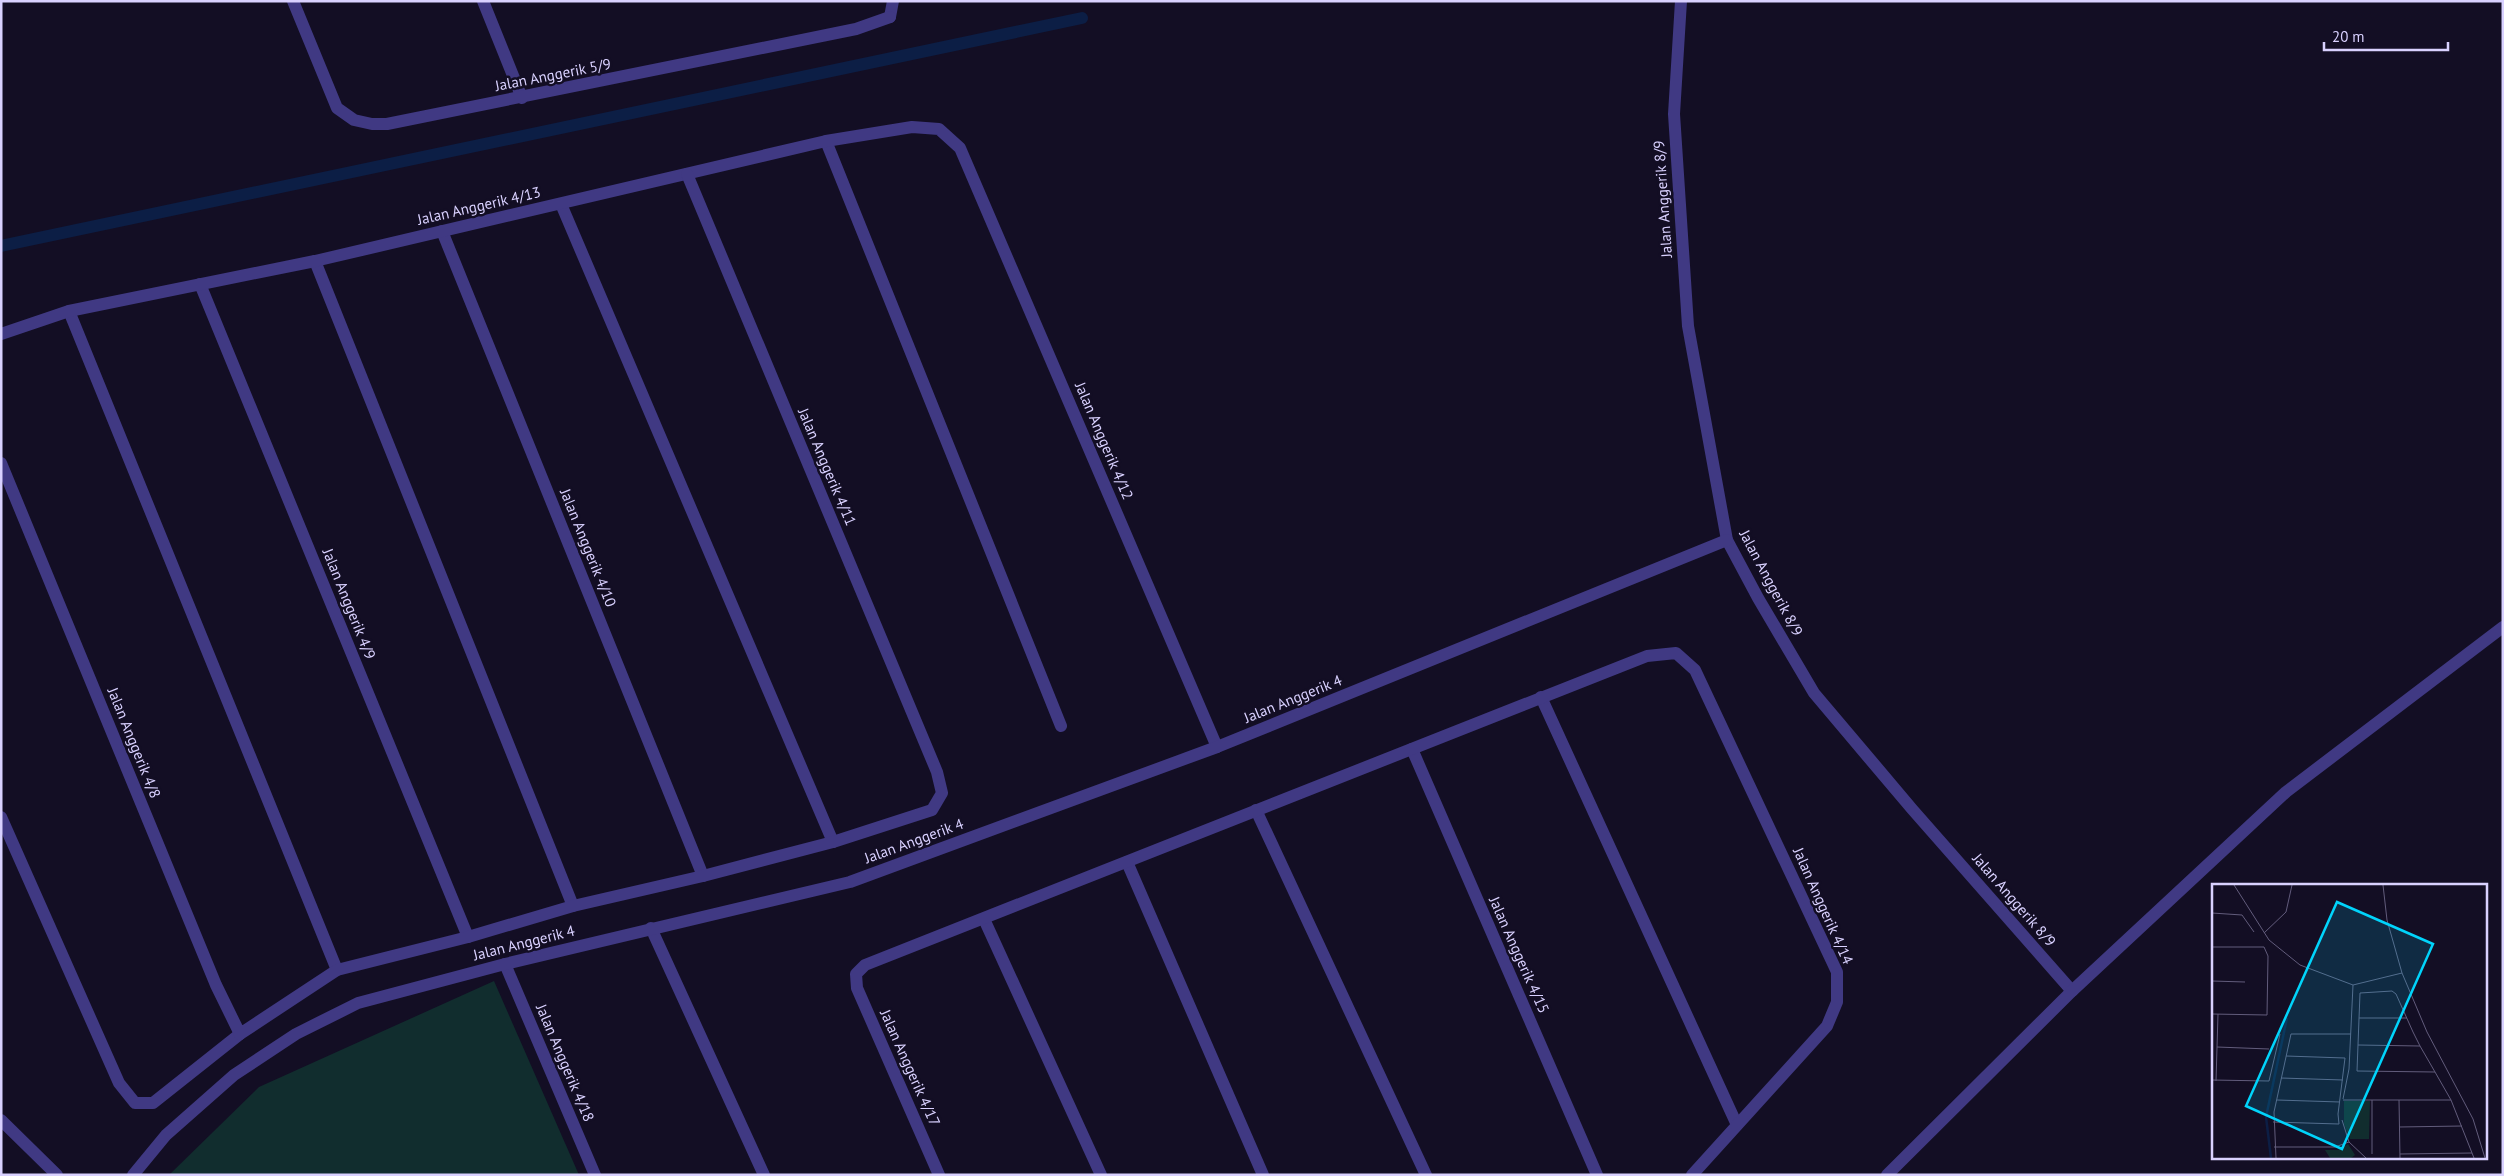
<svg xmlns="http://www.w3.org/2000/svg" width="2504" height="1176" font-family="'PT Sans',sans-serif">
<rect width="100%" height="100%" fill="#130e24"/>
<path fill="#112d2e" d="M494,981L579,1175H169L259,1087Z"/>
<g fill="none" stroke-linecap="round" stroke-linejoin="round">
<path stroke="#0c1e45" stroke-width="12" d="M1,246L1082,18"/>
<g stroke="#403983" stroke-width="12">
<path d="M483,1L522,98"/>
<path d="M890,17L893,1"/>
<path d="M826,141L1061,726"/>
<path d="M561,204L833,842"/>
<path d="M315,261L573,906"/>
<path d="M69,311L337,970"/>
<path d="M1541,697L1737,1125"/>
<path d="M1256,810L1426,1175"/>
<path d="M1,817L119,1083L135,1103H153L240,1034"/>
<path d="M984,919L1101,1175"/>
<path d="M651,928L764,1175"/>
</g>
<g stroke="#403983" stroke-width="12">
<path d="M293,1L337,108L354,120L372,124H387L856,29L890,17"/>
<path d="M1681,1L1674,114L1688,326L1727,540L1758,598L1814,693L1912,809L2072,991"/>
<path d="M442,231L703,876"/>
<path d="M200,284L468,937"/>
<path d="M1,334L69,311L315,261L826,141L912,127L939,129L960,148L1217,747"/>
<path d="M1,463L216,985L240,1034L337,970L468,937L573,906L703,876L833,842L932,810L942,793L937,772L687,174"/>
<path d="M1412,749L1597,1175"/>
<path d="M1127,862L1263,1175"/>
<path d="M505,964L595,1175"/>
<path d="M1,1120L57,1175"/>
<path d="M133,1175L166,1135L234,1075L296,1034L358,1003L505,964L850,882L1217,747L1727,540"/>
<path d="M939,1175L857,988L856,974L865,965L1647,656L1676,653L1695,670L1837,972V1002L1827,1026L1692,1175"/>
<path d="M1887,1175L2072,991L2286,792L2503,627"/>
</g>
</g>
<g text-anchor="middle" stroke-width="5" stroke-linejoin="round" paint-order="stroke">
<g font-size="15" fill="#d9d1ff" stroke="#130e24">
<text transform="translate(553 75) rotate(-11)" y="5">Jalan Anggerik 5/9</text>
<text transform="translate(1663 199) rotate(-94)" y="5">Jalan Anggerik 8/9</text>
<text transform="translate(479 206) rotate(-13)" y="5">Jalan Anggerik 4/13</text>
<text transform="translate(1104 441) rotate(67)" y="5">Jalan Anggerik 4/12</text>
<text transform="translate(827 467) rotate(67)" y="5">Jalan Anggerik 4/11</text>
<text transform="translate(588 548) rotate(68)" y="5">Jalan Anggerik 4/10</text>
<text transform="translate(1771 583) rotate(62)" y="5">Jalan Anggerik 8/9</text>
<text transform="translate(349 604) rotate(68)" y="5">Jalan Anggerik 4/9</text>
<text transform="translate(1293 699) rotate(-22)" y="5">Jalan Anggerik 4</text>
<text transform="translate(134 743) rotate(68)" y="5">Jalan Anggerik 4/8</text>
<text transform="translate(914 841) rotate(-20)" y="5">Jalan Anggerik 4</text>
<text transform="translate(2014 900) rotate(49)" y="5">Jalan Anggerik 8/9</text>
<text transform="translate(1823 906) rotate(66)" y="5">Jalan Anggerik 4/14</text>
<text transform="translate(524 943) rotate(-14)" y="5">Jalan Anggerik 4</text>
<text transform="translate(1519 955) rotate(66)" y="5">Jalan Anggerik 4/15</text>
<text transform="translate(565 1063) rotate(67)" y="5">Jalan Anggerik 4/18</text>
<text transform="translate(910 1068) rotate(66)" y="5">Jalan Anggerik 4/17</text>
</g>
</g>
<g transform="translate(2212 884)">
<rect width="275" height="275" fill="#130e24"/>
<path d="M132,217H158L157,255H138L132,240ZM136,260L143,271L139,274H118L113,266H126Z" fill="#112d2e"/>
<path fill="none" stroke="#0c1e45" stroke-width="2.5" d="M59,274L54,233L75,134"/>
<path fill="none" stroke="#625c7c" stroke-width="1" d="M22,1L57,56L88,81L141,101L190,89M171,1L175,36L190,89L215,148L261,235L273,274M0,29L30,31L42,48M52,49L74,28L80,1M0,63H52L56,72L55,131L0,130M0,97L33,98M147,134H195M146,161L208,162M5,163L57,165M223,188L145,187L148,109L180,107L184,110L201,148L208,162L223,188L239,216L262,274M69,194L131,196M0,196L57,197L68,150M4,197L6,130M131,215L137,185L141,101M65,216L128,218M131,216H239M160,216V270M187,216L188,274M130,236L137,258L154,274M61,238L127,240L126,230L133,174L74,172M187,243L250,242M62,263H123L137,258M188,270L260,269M64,274L62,228L79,150H139"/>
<path fill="#01d4fb" fill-opacity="0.15" stroke="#01d4fb" stroke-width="2.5" d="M125,18L221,60L130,265L34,222Z"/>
<rect width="275" height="275" fill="none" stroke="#d9d1ff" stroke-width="2.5"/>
</g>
<rect width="2504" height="1176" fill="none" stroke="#d9d1ff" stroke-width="5"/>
<path d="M2324 42v8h124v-8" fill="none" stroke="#d9d1ff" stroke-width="2.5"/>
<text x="2332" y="42" font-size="15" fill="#d9d1ff" stroke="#130e24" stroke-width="4" paint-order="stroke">20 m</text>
</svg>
